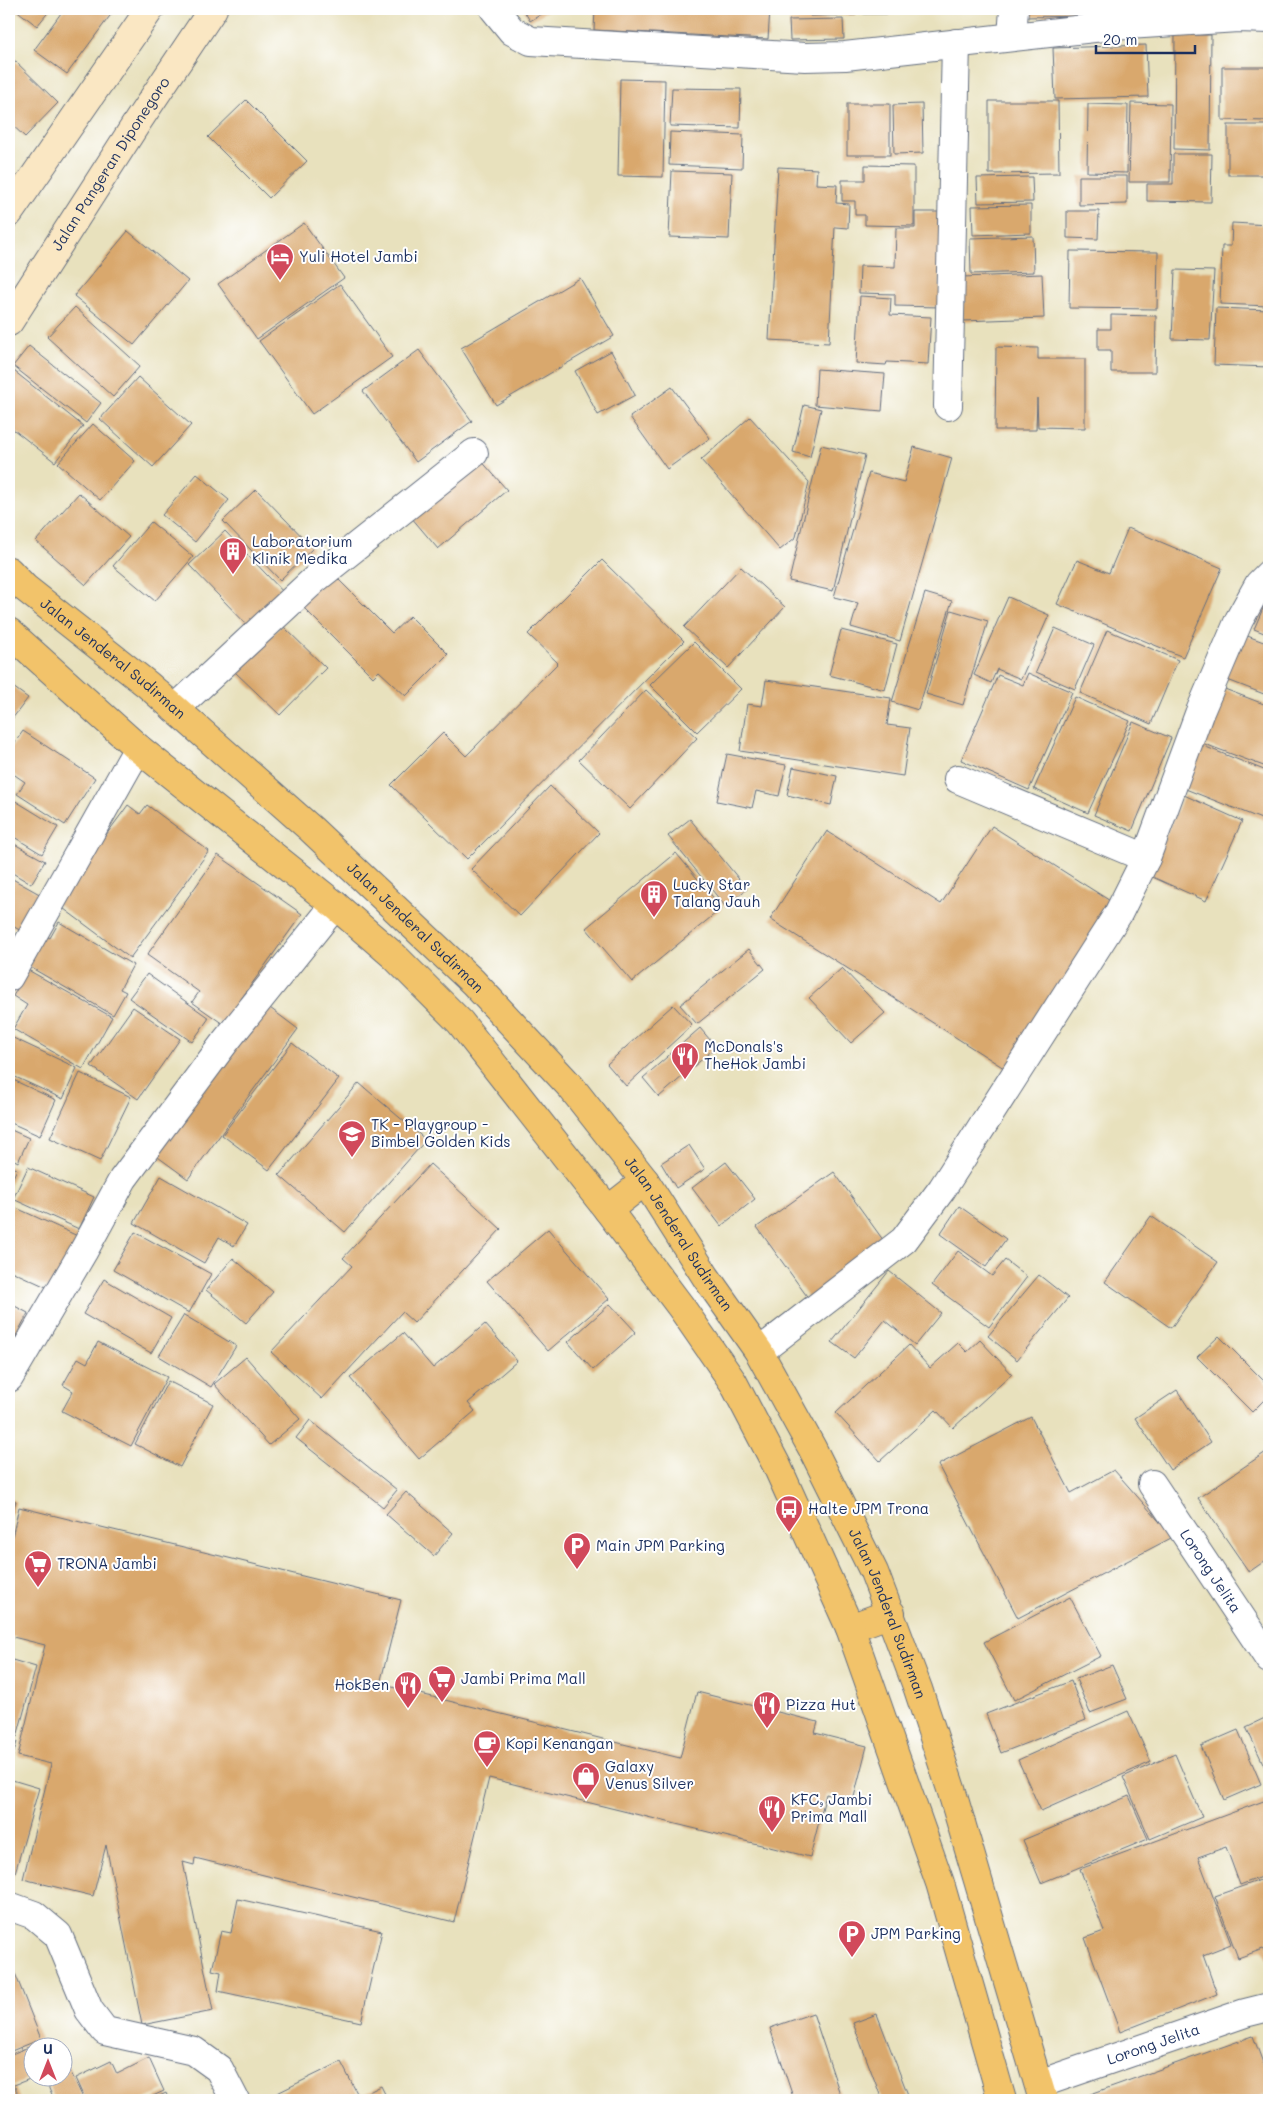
<svg xmlns="http://www.w3.org/2000/svg" width="1278" height="2109" font-family="Mali,sans-serif">
<rect width="100%" height="100%" fill="#fff"/>
<filter id="ink" filterUnits="userSpaceOnUse"><feTurbulence type="fractalNoise" baseFrequency=".02" numOctaves="2"/><feDisplacementMap in="SourceGraphic" scale="10" xChannelSelector="R" yChannelSelector="G"/><feConvolveMatrix kernelMatrix="1 2 1 2 8 2 1 2 1" color-interpolation-filters="sRGB"/></filter>
<filter id="wash" filterUnits="userSpaceOnUse"><feTurbulence type="fractalNoise" baseFrequency=".0096" numOctaves="4" result="noise"/><feDisplacementMap in="SourceGraphic" scale="20" xChannelSelector="R" yChannelSelector="G"/><feGaussianBlur stdDeviation="1.12" result="paint"/><feColorMatrix in="noise" values="0 0 0 0 0 0 0 0 0 0 0 0 0 0 0 0 0 1.4 0 .05"/><feComposite in="paint" operator="in"/></filter>
<g filter="url(#wash)">
<rect width="100%" height="100%" fill="#e8e1bd"/>
<g id="blocks">
<g fill="#d9a86d">
<path d="M15,9H51L37,26Z"/>
<path d="M64,9H115L67,74L34,50Z"/>
<path d="M523,9H550L530,21Z"/>
<path d="M595,9H770L768,39L594,30Z"/>
<path d="M809,9H856V15L810,16Z"/>
<rect x="864" y="9" width="33" height="5"/>
<path d="M1022,9H1160V15L1022,17Z"/>
<path d="M843,19L844,39L790,40L789,20Z"/>
<path d="M1175,35H1211L1210,150L1174,149Z"/>
<path d="M1146,45L1148,97L1055,99L1053,48Z"/>
<path d="M9,55L58,103L25,137L9,122Z"/>
<path d="M1222,67H1269V121L1222,120Z"/>
<path d="M620,79L665,80L663,177L618,176Z"/>
<path d="M672,88L741,89L740,128L670,126Z"/>
<path d="M246,100L307,161L269,198L208,137Z"/>
<path d="M989,101H1058L1059,173L989,174Z"/>
<path d="M1131,103L1171,104L1170,182H1129Z"/>
<rect x="847" y="104" width="43" height="51"/>
<path d="M922,104L923,153L894,154L893,105Z"/>
<path d="M1088,104L1128,105L1127,173L1087,172Z"/>
<rect x="1228" y="125" width="41" height="50"/>
<path d="M670,132L743,135L742,168L669,165Z"/>
<path d="M1173,154H1212L1211,202L1147,201V184H1173Z"/>
<path d="M865,165L914,166V226L865,225V215H855V201H842V180H865Z"/>
<path d="M778,167L817,169L816,184L837,185L836,203L849,204L848,228L835,227L829,343L769,340Z"/>
<path d="M672,171L732,173L729,239L669,237Z"/>
<path d="M1079,176H1127V204L1079,205Z"/>
<path d="M1032,177L1033,202L978,203L977,178Z"/>
<path d="M1031,205V233L973,235L972,206Z"/>
<path d="M1067,211H1099L1098,239L1067,238Z"/>
<path d="M915,212H942L940,307L895,306V294L859,293L860,266L895,267L896,228H915Z"/>
<path d="M304,223L344,278L257,339L218,284Z"/>
<path d="M1232,223L1269,225V306L1220,304L1222,246H1231Z"/>
<path d="M128,231L188,281L134,345L74,296Z"/>
<path d="M1033,236L1034,272L971,274L970,238Z"/>
<path d="M1070,251L1158,252L1157,309L1069,308Z"/>
<path d="M1175,270L1214,271L1210,340L1172,339Z"/>
<path d="M1042,274L1044,318L963,321L962,277Z"/>
<path d="M580,278L614,336L496,405L461,348Z"/>
<path d="M340,284L392,357L312,414L259,341Z"/>
<path d="M860,296L891,298L890,315L931,317L928,364L887,362L886,365L856,363Z"/>
<path d="M75,307L140,366L113,397L47,337Z"/>
<path d="M1216,308L1269,310V367L1214,365Z"/>
<path d="M1111,315L1156,316L1155,372H1111V350H1098V329H1111Z"/>
<path d="M29,346L101,403L86,423L13,366Z"/>
<path d="M996,347L1038,348V359H1085V428L1038,427L1037,398L1036,430H995Z"/>
<path d="M419,350L472,421L416,462L363,391Z"/>
<path d="M611,351L635,395L598,415L575,371Z"/>
<path d="M9,367L83,426L55,462L9,426Z"/>
<path d="M817,369L885,374L882,411L815,405Z"/>
<path d="M138,377L191,425L153,467L100,419Z"/>
<path d="M672,387L710,438L667,469L630,417Z"/>
<path d="M804,405L821,409L810,457L793,452Z"/>
<path d="M750,417L809,482L796,537L780,550L701,460Z"/>
<path d="M93,424L135,461L100,500L58,463Z"/>
<path d="M821,445L865,455L833,591L789,581Z"/>
<path d="M914,447L952,458L900,641L851,627L858,603L834,597L869,473L904,482Z"/>
<path d="M479,458L507,490L438,549L411,517Z"/>
<path d="M197,474L229,500L195,542L162,515Z"/>
<path d="M256,489L313,548L280,580L223,521Z"/>
<path d="M79,493L129,537L86,585L36,541Z"/>
<path d="M151,522L193,557L155,601L113,566Z"/>
<path d="M1128,528L1222,568L1183,657L1057,604L1077,560L1109,573Z"/>
<path d="M225,531L287,596L252,630L189,565Z"/>
<path d="M602,560L684,641L467,859L391,785L443,733L466,756L558,663L528,634Z"/>
<path d="M741,567L785,607L728,668L684,627Z"/>
<path d="M331,572L392,633L410,616L448,654L406,696L379,671L373,677L299,603Z"/>
<path d="M925,593L952,601L918,710L892,702Z"/>
<path d="M1269,595V635L1254,629Z"/>
<path d="M1008,597L1049,615L1021,679L997,669L991,683L974,675Z"/>
<path d="M951,610L988,621L963,705L926,694Z"/>
<path d="M282,625L326,668L280,715L235,672Z"/>
<path d="M1055,628L1094,645L1075,689L1036,672Z"/>
<path d="M841,630L897,644L885,690L829,675Z"/>
<path d="M1107,630L1178,660L1151,724L1080,693Z"/>
<path d="M1242,634L1269,644V696L1225,679Z"/>
<path d="M694,642L741,689L697,732L650,685Z"/>
<path d="M1028,673L1072,692L1029,790L961,760L998,675L1023,685Z"/>
<path d="M766,680L891,698L887,725L910,728L903,776L740,751L747,704L762,706Z"/>
<path d="M9,684L28,698L9,723Z"/>
<path d="M1222,688L1269,706V768L1202,743Z"/>
<path d="M646,690L697,738L630,809L579,760Z"/>
<path d="M1075,697L1130,721L1088,813L1034,789Z"/>
<path d="M1133,722L1171,738L1132,831L1094,815Z"/>
<path d="M23,731L95,778L65,825L17,794L25,782L9,771V751Z"/>
<path d="M1201,745L1269,772V822L1183,788Z"/>
<path d="M727,754L786,765L779,796L756,791L752,808L717,801Z"/>
<path d="M793,767L837,776L831,805L787,795Z"/>
<path d="M550,786L599,833L520,916L471,869Z"/>
<path d="M1184,795L1242,821L1206,901L1148,875Z"/>
<path d="M9,797L58,827L42,854L9,834Z"/>
<path d="M128,805L140,814L147,805L209,851L130,958L56,903Z"/>
<path d="M690,819L747,889L725,906L668,836Z"/>
<path d="M992,826L1115,904L1007,1070L770,919L827,831L941,904Z"/>
<path d="M9,841L45,861L31,884L9,871Z"/>
<path d="M676,853L722,908L632,982L586,928Z"/>
<path d="M218,855L302,914L223,1024L192,1002L199,992L147,955Z"/>
<path d="M9,877L43,896L23,932L9,924Z"/>
<path d="M59,922L133,965L120,989L126,992L113,1015L23,963L40,933L50,938Z"/>
<path d="M9,939L20,946L9,964Z"/>
<path d="M749,949L765,969L697,1024L680,1005Z"/>
<path d="M842,968L885,1013L851,1043L809,998Z"/>
<path d="M28,970L112,1017L83,1069L13,1029L27,1005L13,996Z"/>
<path d="M147,974L209,1018L192,1042L129,998Z"/>
<path d="M262,1002L298,1029L188,1179L151,1152Z"/>
<path d="M673,1005L692,1025L626,1086L607,1064Z"/>
<path d="M133,1007L180,1039L138,1099L91,1066Z"/>
<path d="M700,1028L716,1047L659,1097L643,1078Z"/>
<path d="M9,1036L77,1068L63,1099L9,1074Z"/>
<path d="M292,1043L339,1079L269,1170L222,1135Z"/>
<path d="M80,1073L131,1097L100,1161L50,1138Z"/>
<path d="M9,1078L56,1100L40,1136L9,1122Z"/>
<path d="M359,1083L426,1140L345,1232L279,1175Z"/>
<path d="M9,1129L29,1138L18,1162L9,1157Z"/>
<path d="M689,1145L705,1169L676,1188L661,1163Z"/>
<path d="M726,1162L755,1199L721,1226L692,1188Z"/>
<path d="M430,1164L501,1229L414,1323L402,1312L322,1399L271,1352L352,1266L343,1258Z"/>
<path d="M9,1166L17,1169L9,1186Z"/>
<path d="M28,1167L94,1197L79,1229L13,1199Z"/>
<path d="M834,1172L886,1244L809,1299L757,1227Z"/>
<path d="M161,1176L247,1225L234,1246L219,1237L204,1263L134,1223Z"/>
<path d="M12,1206L82,1238L57,1292L9,1270V1212Z"/>
<path d="M959,1206L1006,1239L986,1267L940,1234Z"/>
<path d="M1151,1216L1218,1262L1171,1328L1105,1282Z"/>
<path d="M548,1229L609,1299L548,1351L487,1281Z"/>
<path d="M135,1232L211,1274L189,1313L113,1270Z"/>
<path d="M958,1251L992,1276L1005,1260L1027,1277L989,1327L932,1285Z"/>
<path d="M233,1258L273,1292L246,1323L206,1290Z"/>
<path d="M889,1271L941,1313L915,1345L885,1320L854,1358L832,1342Z"/>
<path d="M1039,1275L1068,1298L1017,1360L988,1336Z"/>
<path d="M104,1279L171,1318L151,1353L83,1314Z"/>
<path d="M9,1303L28,1313L9,1349Z"/>
<path d="M610,1304L636,1332L593,1370L568,1342Z"/>
<path d="M184,1315L236,1346L211,1387L159,1356Z"/>
<path d="M485,1324L517,1361L468,1403L475,1411L419,1459L350,1378L403,1333L433,1368Z"/>
<path d="M1219,1336L1269,1386V1395L1252,1412L1197,1357Z"/>
<path d="M980,1340L1012,1374L953,1428L936,1410L880,1461L836,1413L909,1345L930,1368L958,1343L967,1352Z"/>
<path d="M98,1342L167,1377L131,1446L62,1411L73,1391L63,1385L78,1358L87,1363Z"/>
<path d="M246,1357L300,1419L269,1445L214,1384Z"/>
<path d="M168,1381L213,1404L180,1467L135,1444Z"/>
<path d="M1177,1390L1211,1442L1170,1470L1135,1418Z"/>
<path d="M1031,1417L1071,1493L1114,1470L1173,1537L1018,1618L938,1465Z"/>
<path d="M310,1420L397,1490L383,1507L296,1438Z"/>
<path d="M1269,1450V1558L1249,1572L1198,1498Z"/>
<path d="M406,1492L453,1533L434,1556L386,1514Z"/>
<path d="M9,1499L16,1501L9,1523Z"/>
<path d="M19,1507L401,1600L380,1684L680,1758L697,1692L818,1722L815,1733L867,1746L853,1801L826,1794L810,1857L489,1778L454,1922L195,1858L194,1865L183,1862L213,2011L142,2025L106,1845L93,1896L23,1879L51,1764L18,1756L45,1645L9,1636V1550Z"/>
<path d="M1070,1597L1101,1656L1014,1700L984,1642Z"/>
<path d="M9,1659L36,1667L17,1737L9,1735Z"/>
<path d="M1112,1665L1127,1699L1090,1713L1076,1679Z"/>
<path d="M1071,1681L1086,1720L1001,1753L986,1714Z"/>
<path d="M1128,1711L1151,1762L1041,1811L1018,1760Z"/>
<path d="M1269,1716V1776L1246,1727Z"/>
<path d="M1238,1730L1261,1784L1224,1800L1201,1746Z"/>
<path d="M9,1740L17,1742L9,1768Z"/>
<path d="M1175,1754L1202,1817L1150,1839L1123,1777Z"/>
<path d="M9,1779L39,1788L13,1880L9,1879Z"/>
<path d="M1129,1796L1148,1839L1041,1883L1023,1840Z"/>
<path d="M1269,1799V1874L1240,1885L1226,1847L1198,1857L1231,1944L1203,1955L1217,1994L1120,2032L1085,1938L1104,1931L1080,1869Z"/>
<path d="M1269,1877V1962H1268L1263,1949L1238,1958L1215,1896Z"/>
<path d="M238,1899L382,1931L361,2022L218,1991L221,1972L212,1970L221,1931L231,1933Z"/>
<path d="M9,1958L41,2039L9,2052Z"/>
<path d="M813,2013L842,2100H794L770,2028Z"/>
<path d="M877,2014L910,2100H882L853,2023Z"/>
<path d="M1253,2036L1269,2079V2093L1249,2100H1089L1088,2095Z"/>
<path d="M46,2040L49,2046H32V2078L9,2087V2055Z"/>
<path d="M149,2058L164,2091L144,2100H86L76,2078L111,2061L117,2074Z"/>
<path d="M341,2062L359,2097L381,2086L388,2100H263Z"/>
<path d="M68,2066L84,2100H54L44,2077L62,2076V2068Z"/>
<path d="M15,2087L20,2100H9V2089Z"/>
<path d="M166,2093L169,2100H151Z"/>
</g>
</g>
</g>
<g filter="url(#ink)">
<use href="#blocks" fill-opacity="0" stroke="#636d7f" stroke-width="1"/>
<g fill="none" stroke-linecap="round" stroke-linejoin="round">
<g stroke="#636d7f" stroke-width="30">
<g id="minor">
<path d="M494,9L512,31L531,41L805,57L845,56L1112,26L1238,18L1269,19"/>
<path d="M1012,37L1014,9"/>
<path d="M948,406L956,43"/>
<path d="M175,709L314,580L474,453"/>
<path d="M958,779L1146,858"/>
<path d="M9,977L138,748"/>
<path d="M759,1352L904,1240L942,1189L1118,914L1146,858L1199,714L1239,620L1259,584L1269,574"/>
<path d="M9,1378L83,1252L123,1179L225,1042L335,905"/>
<path id="s1" d="M1152,1484L1269,1659"/>
<path d="M9,1906L34,1915L58,1935L89,2010L105,2031L194,2051L219,2069L235,2100"/>
<path id="s2" d="M1039,2084L1245,2013L1269,2007"/>
</g>
</g>
<g stroke="#636d7f" stroke-width="30">
<g id="secondary">
<path d="M9,213L150,9"/>
<path id="s3" d="M9,322L138,121L213,9"/>
</g>
</g>
<g stroke="#636d7f" stroke-width="30">
<path id="primary" d="M850,1628L891,1613"/>
</g>
<g stroke="#636d7f" stroke-width="30">
<g id="trunk">
<path id="s4" d="M9,571L25,588L148,685L311,829L473,982L571,1087L645,1181L706,1277L759,1352L812,1448L874,1572L918,1689L951,1789L1043,2100"/>
<path d="M9,632L138,748L335,905L394,956L460,1022L608,1210L681,1307L733,1382L777,1466L850,1628L940,1883L1002,2100"/>
<path d="M608,1210L645,1181"/>
</g>
</g>
<use href="#minor" stroke="#fff" stroke-width="28"/>
<use href="#secondary" stroke="#fae7c3" stroke-width="28"/>
<use href="#primary" stroke="#f2c36a" stroke-width="28"/>
<use href="#trunk" stroke="#f2c36a" stroke-width="28"/>
</g>
</g>
<defs>
<g id="hotel-pin" transform="scale(1.4375)"><path d="M0 17L-7.5 6A9.5 9.5 0 1 1 7.5 6Z" fill="#d1495b" stroke="#fff"/><path d="M-6-4.5h1.5V1H6V5H4.5V3h-9V5H-6ZM-4 0a1.8 1.8 0 1 1 3.6 0ZM.5 0V-2.5h3Q6-2.5 6 0Z" fill="#fff"/></g>
<g id="building-pin" transform="scale(1.4375)"><path d="M0 17L-7.5 6A9.5 9.5 0 1 1 7.5 6Z" fill="#d1495b" stroke="#fff"/><path d="M-4-6H4V6H1V3H-1V6H-4ZM-2.5-4.3h1.7v1.8h-1.7ZM.8-4.3h1.7v1.8H.8ZM-2.5-1h1.7V.8h-1.7ZM.8-1h1.7V.8H.8Z" fill="#fff"/></g>
<g id="restaurant-pin" transform="scale(1.4375)"><path d="M0 17L-7.5 6A9.5 9.5 0 1 1 7.5 6Z" fill="#d1495b" stroke="#fff"/><path d="M-5-6h1v4h1v-4h1v4h1v-4h1v5L-1.5 .5V6h-2V.5L-5-1ZM5-6V6H3V1.5H1.5Q1.5-4 5-6Z" fill="#fff"/></g>
<g id="school-pin" transform="scale(1.4375)"><path d="M0 17L-7.5 6A9.5 9.5 0 1 1 7.5 6Z" fill="#d1495b" stroke="#fff"/><path d="M0-5L7-2L0 1L-7-2ZM-4 1L0 2.5L4 1V4Q0 6-4 4Z" fill="#fff"/></g>
<g id="bus-pin" transform="scale(1.4375)"><path d="M0 17L-7.5 6A9.5 9.5 0 1 1 7.5 6Z" fill="#d1495b" stroke="#fff"/><path d="M-5-6H5V4H4V6H2V4H-2V6H-4V4H-5ZM-3.5-4V0h7V-4ZM-3.5 1.2v1.5H-2V1.2ZM2 1.2v1.5H3.5V1.2Z" fill="#fff"/></g>
<g id="parking-pin" transform="scale(1.4375)"><path d="M0 17L-7.5 6A9.5 9.5 0 1 1 7.5 6Z" fill="#d1495b" stroke="#fff"/><path d="M-3.5-5.5H1a3.5 3.5 0 0 1 0 7H-1V5.5H-3.5ZM-1-3.4V-.6H.8a1.4 1.4 0 0 0 0-2.8Z" fill="#fff"/></g>
<g id="supermarket-pin" transform="scale(1.4375)"><path d="M0 17L-7.5 6A9.5 9.5 0 1 1 7.5 6Z" fill="#d1495b" stroke="#fff"/><path d="M-6-5.5h2.5l.6 2H6L4.5 2H-2.5L-4.4-4H-6ZM-1.5 3.2a1.3 1.3 0 1 0 .1 0ZM3 3.2a1.3 1.3 0 1 0 .1 0Z" fill="#fff"/></g>
<g id="cafe-pin" transform="scale(1.4375)"><path d="M0 17L-7.5 6A9.5 9.5 0 1 1 7.5 6Z" fill="#d1495b" stroke="#fff"/><path d="M-5.5-4.5H6V0H3Q3 3.5 0 3.5H-2.5Q-5.5 3.5-5.5 0ZM3-3.2v2h1.7v-2ZM-6 4.5H4V6H-6Z" fill="#fff"/></g>
<g id="shop-pin" transform="scale(1.4375)"><path d="M0 17L-7.5 6A9.5 9.5 0 1 1 7.5 6Z" fill="#d1495b" stroke="#fff"/><path d="M-5-2.5h2.3a2.7 3.5 0 0 1 5.4 0H5L5.5 6h-11ZM-1.5-2.5h3a1.5 2.3 0 0 0-3 0Z" fill="#fff"/></g>
</defs>
<g fill-rule="evenodd">
<use href="#hotel-pin" x="280" y="257"/>
<use href="#building-pin" x="233" y="551"/>
<use href="#building-pin" x="654" y="894"/>
<use href="#restaurant-pin" x="685" y="1056"/>
<use href="#school-pin" x="352" y="1134"/>
<use href="#bus-pin" x="789" y="1509"/>
<use href="#parking-pin" x="577" y="1546"/>
<use href="#supermarket-pin" x="38" y="1564"/>
<use href="#supermarket-pin" x="442" y="1679"/>
<use href="#restaurant-pin" x="408" y="1685"/>
<use href="#restaurant-pin" x="767" y="1705"/>
<use href="#cafe-pin" x="487" y="1744"/>
<use href="#shop-pin" x="586" y="1776"/>
<use href="#restaurant-pin" x="772" y="1809"/>
<use href="#parking-pin" x="852" y="1934"/>
</g>
<g text-anchor="middle" stroke-width="4" stroke-linejoin="round" paint-order="stroke">
<g font-size="15" fill="#1b2f5e" stroke="#fff">
<text dy="5" stroke="none"><textPath href="#s3" startOffset="188">Jalan Pangeran Diponegoro</textPath></text>
<text dy="5" stroke="none"><textPath href="#s4" startOffset="136">Jalan Jenderal Sudirman</textPath></text>
<text dy="5" stroke="none"><textPath href="#s4" startOffset="541">Jalan Jenderal Sudirman</textPath></text>
<text dy="5" stroke="none"><textPath href="#s4" startOffset="946">Jalan Jenderal Sudirman</textPath></text>
<text dy="5" stroke="none"><textPath href="#s1" startOffset="105">Lorong Jelita</textPath></text>
<text dy="5" stroke="none"><textPath href="#s4" startOffset="1381">Jalan Jenderal Sudirman</textPath></text>
<text dy="5" stroke="none"><textPath href="#s2" startOffset="121">Lorong Jelita</textPath></text>
</g>
<g font-size="15" fill="#1b2f5e" stroke="#fff" text-anchor="start">
<text x="299" y="262">Yuli Hotel Jambi</text>
<text x="252" y="547">Laboratorium<tspan x="252" dy="17">Klinik Medika</tspan></text>
<text x="673" y="890">Lucky Star<tspan x="673" dy="17">Talang Jauh</tspan></text>
<text x="704" y="1052">McDonals's<tspan x="704" dy="17">TheHok Jambi</tspan></text>
<text x="371" y="1130">TK - Playgroup -<tspan x="371" dy="17">Bimbel Golden Kids</tspan></text>
<text x="808" y="1514">Halte JPM Trona</text>
<text x="596" y="1551">Main JPM Parking</text>
<text x="57" y="1569">TRONA Jambi</text>
<text x="461" y="1684">Jambi Prima Mall</text>
<text x="389" y="1690" text-anchor="end">HokBen</text>
<text x="786" y="1710">Pizza Hut</text>
<text x="506" y="1749">Kopi Kenangan</text>
<text x="605" y="1772">Galaxy<tspan x="605" dy="17">Venus Silver</tspan></text>
<text x="791" y="1805">KFC, Jambi<tspan x="791" dy="17">Prima Mall</tspan></text>
<text x="871" y="1939">JPM Parking</text>
</g>
</g>
<rect width="1278" height="2109" fill="none" stroke="#fff" stroke-width="30"/>
<g transform="translate(48 2062)"><circle r="24" fill="#ffffff" stroke="#a4acbf"/>
<path d="M0-4L9 19L0 12L-9 19Z" fill="#d1495b"/>
<text y="-8" font-size="14" font-weight="bold" text-anchor="middle" fill="#1b2f5e">U</text>
</g>
<path d="M1096 45v8h99v-8" fill="none" stroke="#1b2f5e" stroke-width="2.5"/>
<text x="1103" y="45" font-size="15" fill="#1b2f5e" stroke="#ffffff" stroke-width="4" paint-order="stroke">20 m</text>
</svg>
